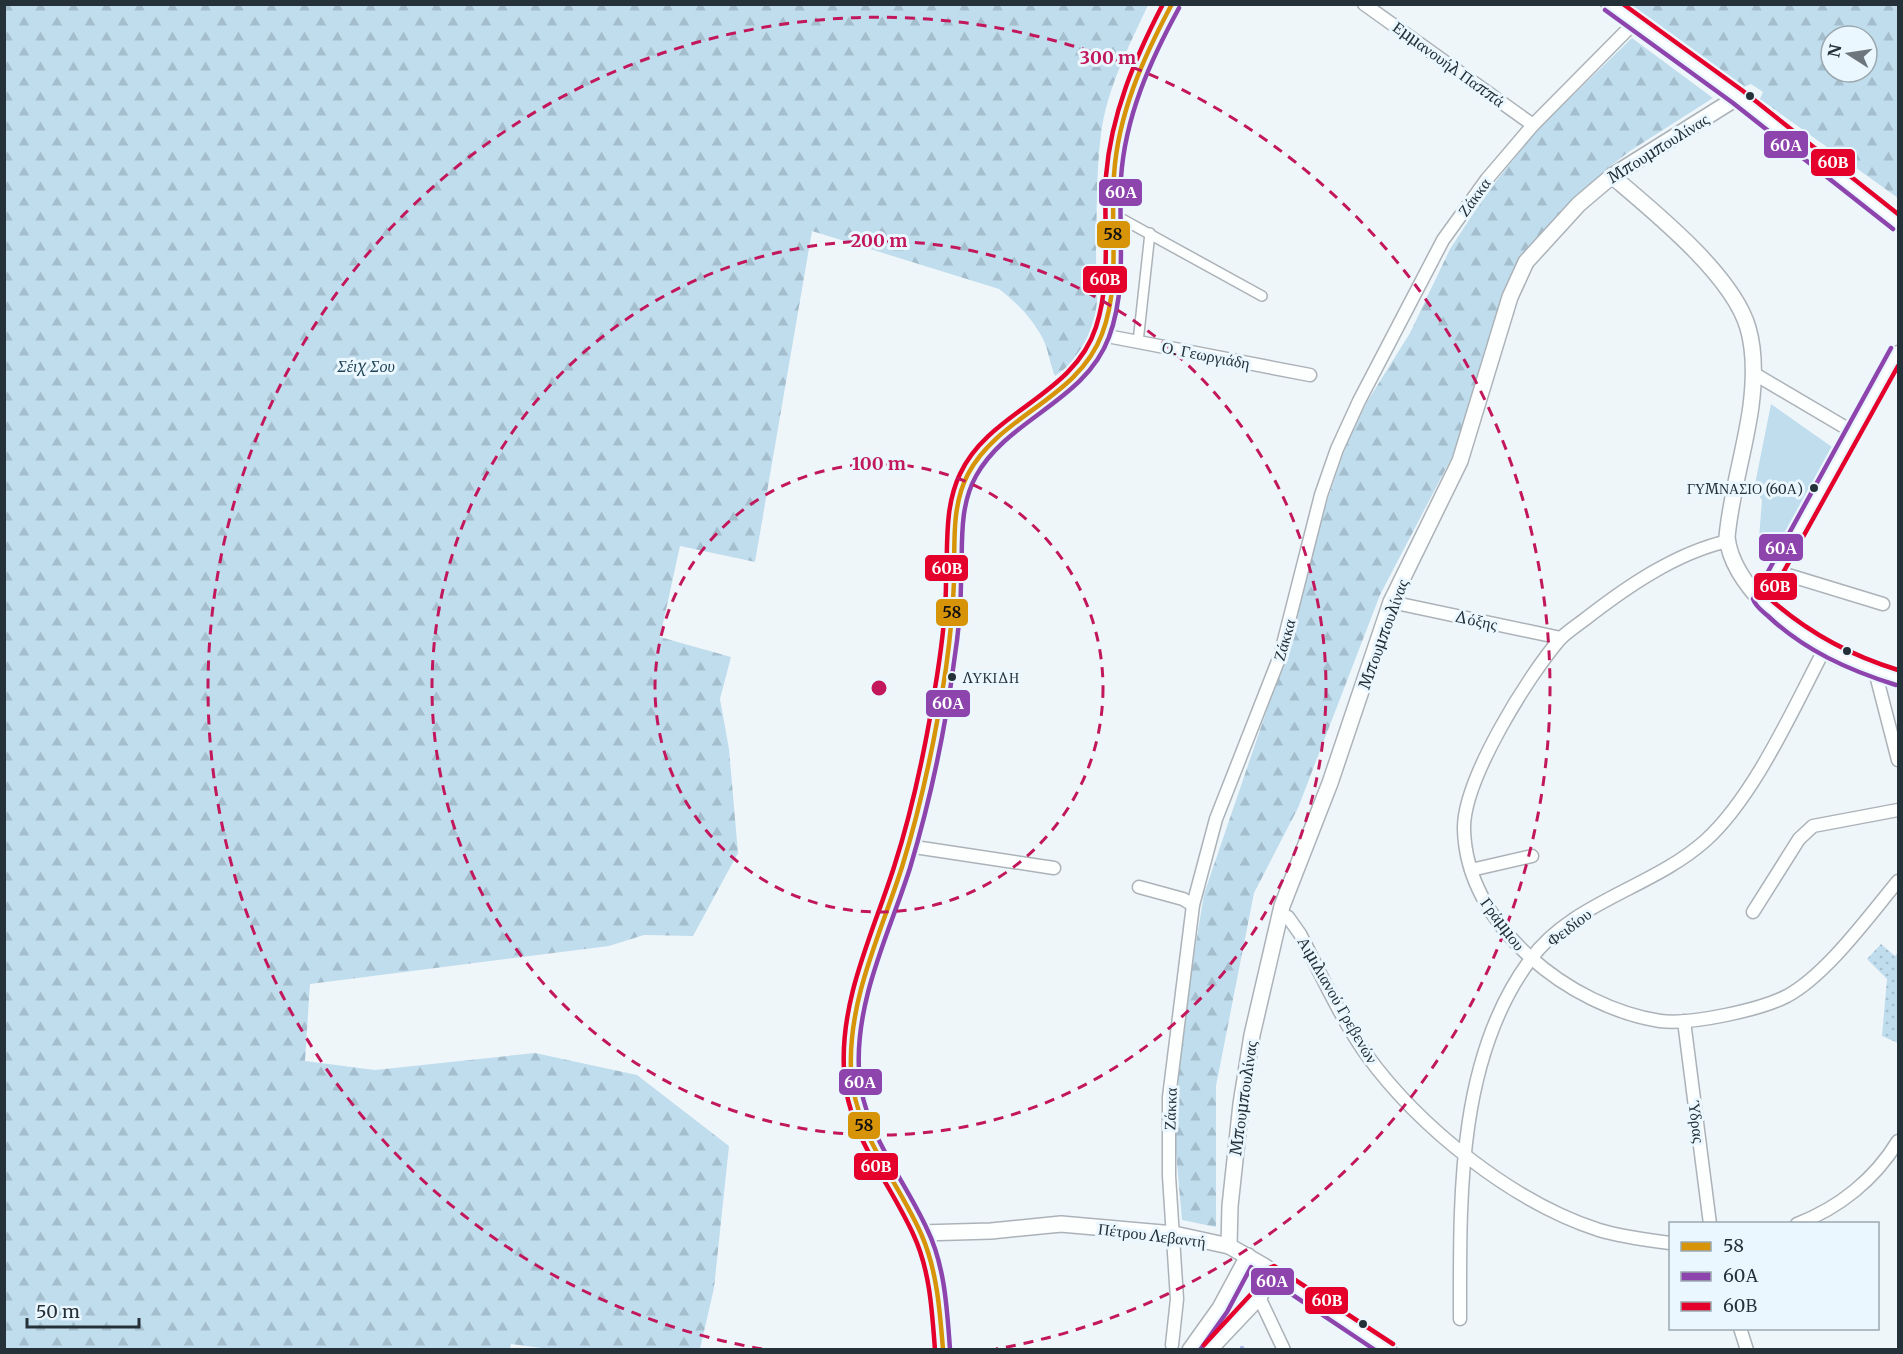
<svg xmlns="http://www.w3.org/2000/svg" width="1903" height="1354" font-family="Merriweather,serif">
<defs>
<pattern id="grass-dots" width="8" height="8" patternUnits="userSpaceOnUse" patternTransform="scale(1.5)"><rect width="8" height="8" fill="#c0ddee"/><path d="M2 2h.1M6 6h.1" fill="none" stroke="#a5becd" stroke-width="1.8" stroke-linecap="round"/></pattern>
<pattern id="forest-firs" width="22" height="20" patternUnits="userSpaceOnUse" patternTransform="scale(1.5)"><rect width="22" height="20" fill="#c0ddee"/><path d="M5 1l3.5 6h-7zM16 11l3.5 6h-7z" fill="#a5becd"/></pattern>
</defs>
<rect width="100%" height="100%" fill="#eff6fa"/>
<path fill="url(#grass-dots)" d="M1881,944L1895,956L1898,952V1043L1882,1036L1887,979L1867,959Z"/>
<g fill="url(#forest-firs)" fill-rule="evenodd">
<path d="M5,4L1148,5C1129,46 1107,88 1101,134C1096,173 1097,213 1096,253C1096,283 1102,321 1085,348C1077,360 1066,368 1055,376C1050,365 1048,348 1043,339C1032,318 1017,303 999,289L812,231L755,562L680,546L660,637L731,657L720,699L729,749L738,853L693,936L644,935L609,946L310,984L305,1061L375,1070L535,1053L637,1075L729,1146L714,1288L700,1349L557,1350L511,1344L510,1350L5,1349Z"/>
<path d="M1631,5H1898V198L1760,99L1763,92L1751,84L1744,87ZM1831,36H1867V72H1831Z"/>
<path d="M1632,38L1713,98L1630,151L1604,171L1534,244L1505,287L1466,430L1380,595L1298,808L1254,893L1216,1086V1227L1182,1220L1171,1095L1204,894L1290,642L1321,519L1347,443L1367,402L1410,333L1450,249L1488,191L1538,129Z"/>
</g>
<path fill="#c0ddee" d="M1771,404L1835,449L1776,554L1759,538L1762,500L1754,489Z"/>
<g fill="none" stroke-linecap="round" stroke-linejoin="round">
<path stroke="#b1bdf1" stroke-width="4.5" d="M1242,1348V1350"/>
<g stroke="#abb3b8" stroke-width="12">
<g id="pedestrian">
<path d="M1113,214L1262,296"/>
<path d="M1138,342L1150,233"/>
</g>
</g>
<g stroke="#abb3b8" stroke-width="15">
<g id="minor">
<path d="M1364,4L1533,125"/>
<path d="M1102,335L1310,375"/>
<path d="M1753,373L1853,432"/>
<path d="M1728,541C1675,553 1625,588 1584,620C1576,626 1567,632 1560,639C1528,676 1463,780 1464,829C1466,926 1570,1007 1660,1021C1690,1025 1760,1010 1787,996C1827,974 1868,917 1898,881"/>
<path d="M1775,571L1883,604"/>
<path d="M1760,599L1898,352"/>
<path d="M1391,602L1561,638"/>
<path d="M1875,671L1898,760"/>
<path d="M908,846L1054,868"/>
<path d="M1471,870L1532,856"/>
<path d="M1139,887L1183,899L1193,905"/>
<path d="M1753,912L1799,839L1813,826L1898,810"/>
<path d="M1280,913L1288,917L1300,934C1321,974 1340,1017 1366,1054C1419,1127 1512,1202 1599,1230C1622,1237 1647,1240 1670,1243"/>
<path d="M1684,1021L1710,1224"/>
<path d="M1797,1224C1839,1208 1875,1179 1898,1141"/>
<path d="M1259,1297L1284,1350"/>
<path d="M1460,1319C1460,1201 1456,1060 1530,960C1572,902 1652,888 1705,841C1754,797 1793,709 1824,650"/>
<path d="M1740,1328L1747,1350"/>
<path d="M1172,1345L1177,1299L1169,1176V1097L1193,905L1216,819L1280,656L1321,495L1337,449L1359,401L1443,240L1487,179L1533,125L1634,23"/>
</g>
</g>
<g stroke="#abb3b8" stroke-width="18">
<g id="tertiary">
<path d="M1609,4L1738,97L1898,223"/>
<path d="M1612,176C1653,211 1733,275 1748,328C1755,352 1754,382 1751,406C1745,450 1731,493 1727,537C1732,586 1795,637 1837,657C1857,666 1878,672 1898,678"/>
<path d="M921,1233L991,1231L1061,1224L1174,1234L1229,1246L1264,1266L1389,1350"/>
<path d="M1229,1246L1230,1206L1241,1104L1252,1035L1282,906L1330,783L1391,602L1460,461L1510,297L1526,262L1579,204L1612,176L1738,97"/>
<path d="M1190,1350L1220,1308L1248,1256"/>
<path d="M1209,1350L1259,1297L1274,1273"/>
</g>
</g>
<g stroke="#abb3b8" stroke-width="21">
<path id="secondary" d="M943,1350C940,1312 937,1270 922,1235C898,1180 853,1135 851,1070C848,1000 881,933 902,867C921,805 934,739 945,675C950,644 953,613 954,581C955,546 952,507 968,474C998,415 1081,399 1102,334C1119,284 1111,227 1114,175C1119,112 1142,59 1172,4"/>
</g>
<use href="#pedestrian" stroke="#fdfefe" stroke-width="9"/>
<use href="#minor" stroke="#fdfefe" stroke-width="12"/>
<use href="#tertiary" stroke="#fdfefe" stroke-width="15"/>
<use href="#secondary" stroke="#fdfefe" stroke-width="18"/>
<g stroke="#ebf7fe" stroke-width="9">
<path id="bus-1" d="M943,1350C940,1311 937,1271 922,1236C898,1180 854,1134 851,1070C848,999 881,933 902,867C922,802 936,735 946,668C950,639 953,610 954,581C955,546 951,506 968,474C999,415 1078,399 1102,334C1121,284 1110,228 1114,175C1118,114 1143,58 1172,4"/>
</g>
<g stroke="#ebf7fe" stroke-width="9">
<g id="bus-2">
<path d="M1605,10L1733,103L1893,229"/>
<path d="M1891,348L1753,599C1755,606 1762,611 1768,616C1804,650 1848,670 1896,685"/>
<path d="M950,1349C947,1309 945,1266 927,1229C903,1176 862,1131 859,1071C855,1000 889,934 910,868C930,801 945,731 954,662C958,636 961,610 961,583C963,548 958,508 976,476C1008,418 1085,402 1109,337C1128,286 1118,230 1121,178C1125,117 1150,61 1179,8"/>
<path d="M1200,1350L1227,1312L1251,1267L1375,1350"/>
</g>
</g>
<g stroke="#ebf7fe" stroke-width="9">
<g id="bus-3">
<path d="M1623,4L1743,91L1898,214"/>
<path d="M1898,366L1769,598C1808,633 1849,655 1898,670"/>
<path d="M1204,1345L1253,1292L1269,1268L1274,1266L1393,1344"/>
<path d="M935,1350C932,1311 930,1271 914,1236C889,1180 846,1134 844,1070C840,999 873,933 894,867C914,805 927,740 937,676C942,644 946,613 946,582C948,546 944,507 960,474C989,411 1074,396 1096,327C1112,278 1103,226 1106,176C1111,114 1135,58 1163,4"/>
</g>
</g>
<use href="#bus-1" stroke="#d89408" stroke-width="4.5"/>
<use href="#bus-2" stroke="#8e44ad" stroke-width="4.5"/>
<use href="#bus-3" stroke="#e4002b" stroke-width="4.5"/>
</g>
<g fill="none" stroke="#c2185b" stroke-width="3" stroke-dasharray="10 8">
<circle cx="879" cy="688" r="224"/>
<circle cx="879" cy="688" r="447"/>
<path d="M762 1349A671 671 0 1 1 996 1349"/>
</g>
<g fill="#253138" stroke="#ebf7fe" stroke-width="2">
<circle cx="1750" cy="96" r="5"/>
<circle cx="1814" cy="488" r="5"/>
<circle cx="1847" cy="651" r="5"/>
<circle cx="952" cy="677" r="5"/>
<circle cx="1363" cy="1324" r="5"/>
</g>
<g text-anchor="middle" stroke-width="6" stroke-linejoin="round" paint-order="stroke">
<g font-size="14" fill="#253138" stroke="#ebf7fe" text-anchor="end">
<text x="1803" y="494">ΓΥΜΝΑΣΙΟ (60Α)</text>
<text x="963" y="683" text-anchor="start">ΛΥΚΙΔΗ</text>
</g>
<g font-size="16" fill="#253138" stroke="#ebf7fe">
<text transform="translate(1449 64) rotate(36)" y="6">Εμμανουήλ Παππά</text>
<text transform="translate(1658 148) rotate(-32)" y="6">Μπουμπουλίνας</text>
<text transform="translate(1474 197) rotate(-54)" y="6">Ζάκκα</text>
<text transform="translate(1206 355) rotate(11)" y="6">Ο. Γεωργιάδη</text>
<text transform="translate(1476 620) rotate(12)" y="6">Δόξης</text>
<text transform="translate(1383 634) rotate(-70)" y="6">Μπουμπουλίνας</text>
<text transform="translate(1284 640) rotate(-74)" y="6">Ζάκκα</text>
<text transform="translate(1503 924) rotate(53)" y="6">Γράμμου</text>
<text transform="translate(1569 927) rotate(-37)" y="6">Φειδίου</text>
<text transform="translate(1338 1000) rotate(60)" y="6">Αιμιλιανού Γρεβενών</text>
<text transform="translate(1243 1098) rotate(-82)" y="6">Μπουμπουλίνας</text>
<text transform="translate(1170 1109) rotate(-88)" y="6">Ζάκκα</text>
<text transform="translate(1697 1122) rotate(83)" y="6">Ύδρας</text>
<text transform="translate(1152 1235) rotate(7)" y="6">Πέτρου Λεβαντή</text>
</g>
<g font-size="16" font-style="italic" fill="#1f4457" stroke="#ebf7fe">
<text x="366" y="372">Σέιχ Σου</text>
</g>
</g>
<circle cx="879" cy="688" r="9" fill="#c2185b" stroke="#ebf7fe" stroke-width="3"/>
<g font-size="18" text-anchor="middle" font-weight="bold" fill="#c2185b" stroke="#ebf7fe" stroke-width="6" stroke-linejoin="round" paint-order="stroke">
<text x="1108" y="64">300 m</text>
<text x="879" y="247">200 m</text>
<text x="879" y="470">100 m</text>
</g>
<g stroke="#ebf7fe" stroke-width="2">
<rect x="1763" y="130" width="46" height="29" rx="6" fill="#8e44ad"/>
<rect x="1810" y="148" width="46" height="29" rx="6" fill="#e4002b"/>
<rect x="1098" y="178" width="45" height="29" rx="6" fill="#8e44ad"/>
<rect x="1096" y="220" width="35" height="29" rx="6" fill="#d89408"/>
<rect x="1082" y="265" width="46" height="29" rx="6" fill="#e4002b"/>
<rect x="1758" y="533" width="46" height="29" rx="6" fill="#8e44ad"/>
<rect x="924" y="554" width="45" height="28" rx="6" fill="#e4002b"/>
<rect x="1753" y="572" width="45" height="29" rx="6" fill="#e4002b"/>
<rect x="935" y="598" width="34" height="29" rx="6" fill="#d89408"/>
<rect x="925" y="689" width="46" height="29" rx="6" fill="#8e44ad"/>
<rect x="838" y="1068" width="45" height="28" rx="6" fill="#8e44ad"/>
<rect x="847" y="1111" width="34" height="29" rx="6" fill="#d89408"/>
<rect x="853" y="1152" width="46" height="29" rx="6" fill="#e4002b"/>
<rect x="1250" y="1267" width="45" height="29" rx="6" fill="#8e44ad"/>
<rect x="1304" y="1286" width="45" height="29" rx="6" fill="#e4002b"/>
</g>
<g font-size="16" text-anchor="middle" font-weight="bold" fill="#fff">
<text x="1786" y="151">60Α</text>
<text x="1833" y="168">60Β</text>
<text x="1121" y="198">60Α</text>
<text x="1105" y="285">60Β</text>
<text x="1781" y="554">60Α</text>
<text x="947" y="574">60Β</text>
<text x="1775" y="592">60Β</text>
<text x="948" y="709">60Α</text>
<text x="860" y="1088">60Α</text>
<text x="876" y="1172">60Β</text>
<text x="1272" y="1287">60Α</text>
<text x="1327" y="1306">60Β</text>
</g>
<g font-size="16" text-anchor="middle" font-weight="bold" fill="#111">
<text x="1113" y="240">58</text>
<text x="952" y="618">58</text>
<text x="864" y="1131">58</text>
</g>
<rect width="1903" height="1354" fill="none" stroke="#253138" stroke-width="12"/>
<rect x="1669" y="1222" width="210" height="108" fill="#ebf7fe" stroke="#9ca8af" stroke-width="1.5"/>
<rect x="1681" y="1242" width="30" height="9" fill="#d89408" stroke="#9ca8af" stroke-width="1.5"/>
<text x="1723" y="1252" font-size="18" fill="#253138">58</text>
<rect x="1681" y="1272" width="30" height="9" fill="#8e44ad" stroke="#9ca8af" stroke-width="1.5"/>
<text x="1723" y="1282" font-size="18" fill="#253138">60Α</text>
<rect x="1681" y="1302" width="30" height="9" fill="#e4002b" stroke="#9ca8af" stroke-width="1.5"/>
<text x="1723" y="1312" font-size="18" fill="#253138">60Β</text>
<g transform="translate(1849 54) rotate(282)"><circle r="28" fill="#ebf7fe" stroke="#9ca8af" stroke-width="1.5"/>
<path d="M0-4.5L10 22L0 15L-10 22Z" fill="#6c767c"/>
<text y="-9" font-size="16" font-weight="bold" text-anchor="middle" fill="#253138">N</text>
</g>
<path d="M27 1318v9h112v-9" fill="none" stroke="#253138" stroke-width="3"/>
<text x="36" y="1318" font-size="18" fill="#253138" stroke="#ebf7fe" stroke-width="4.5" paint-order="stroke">50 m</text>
</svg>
